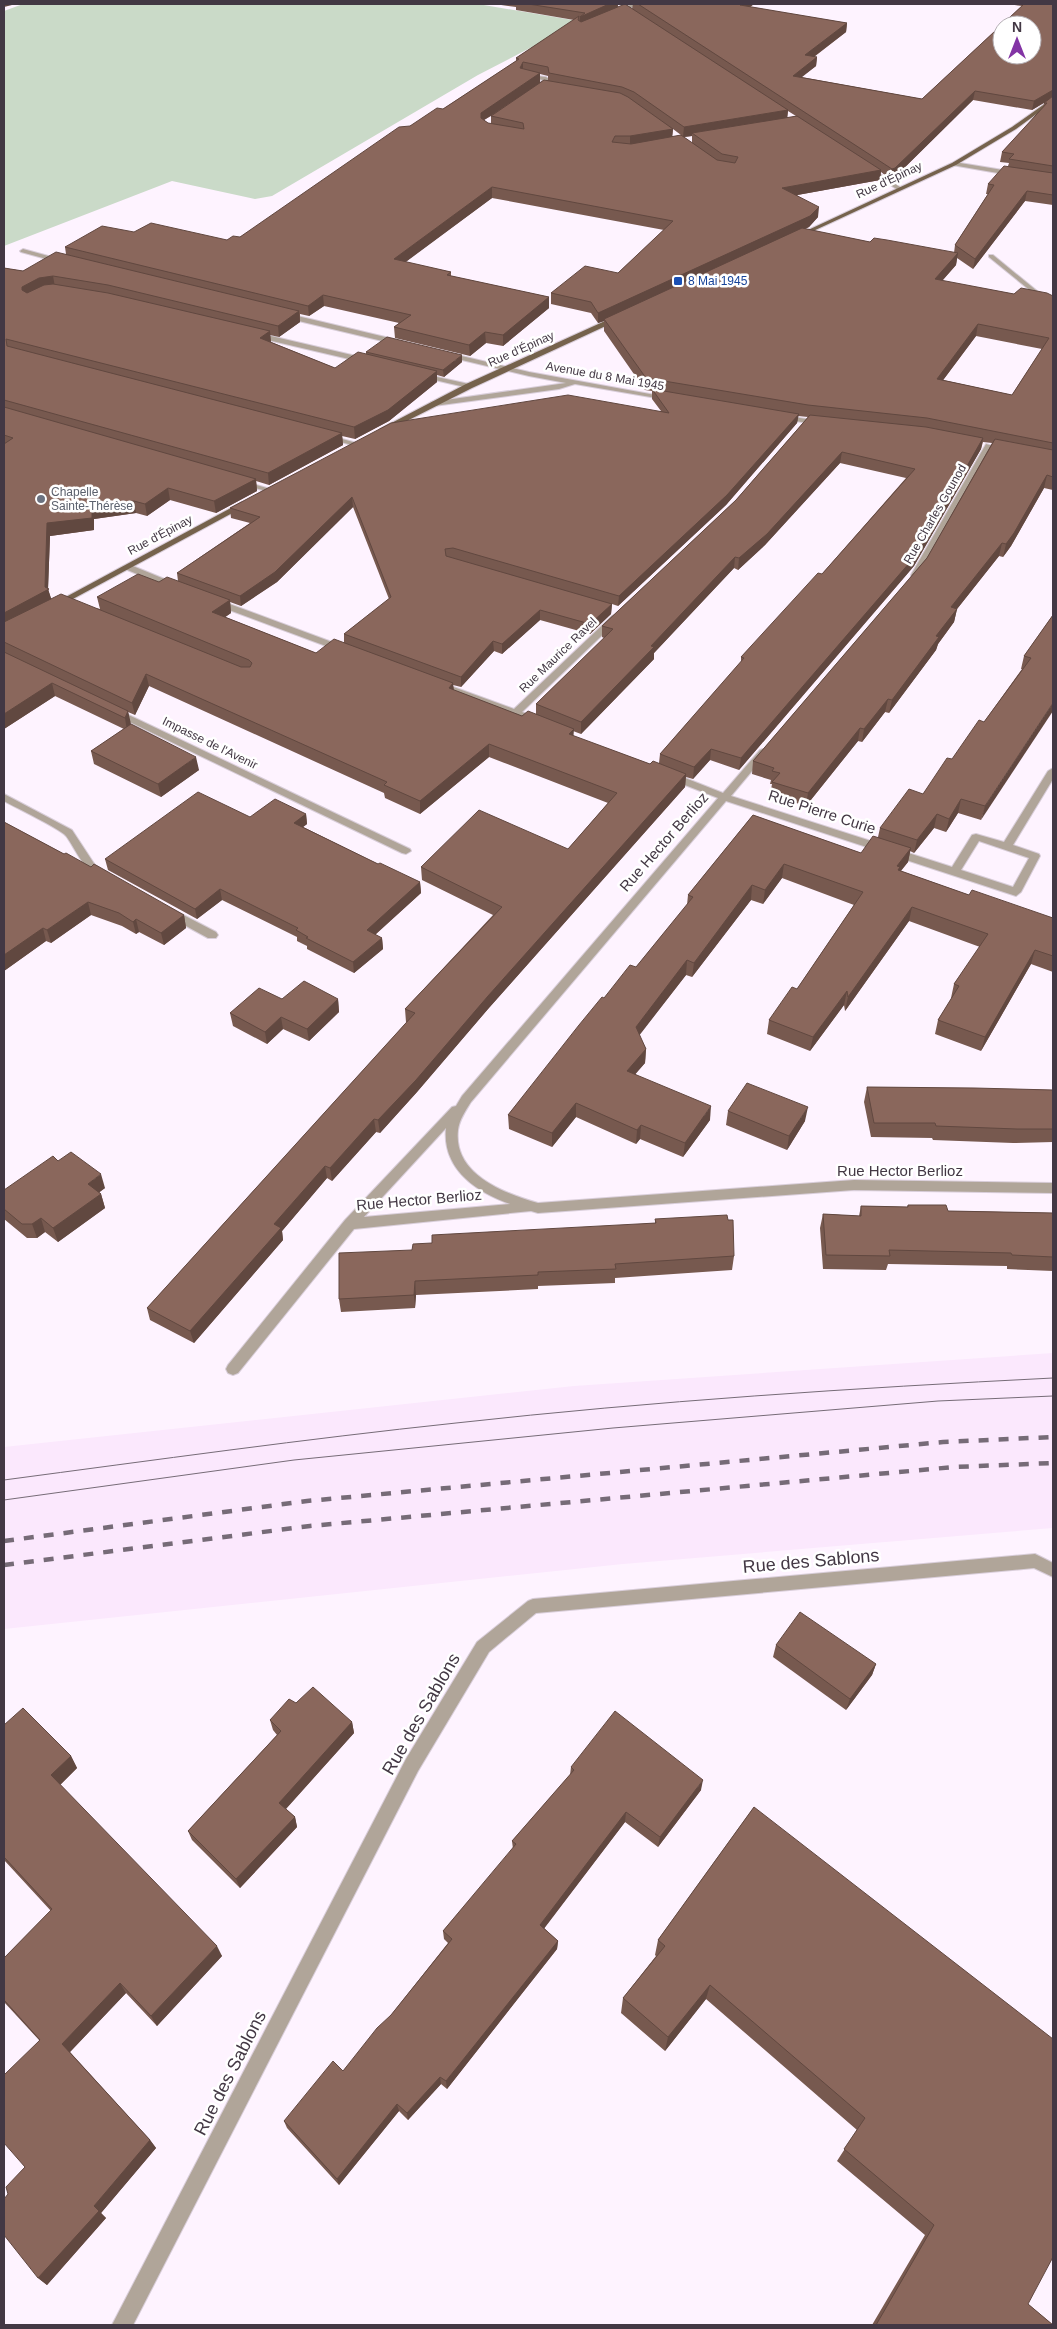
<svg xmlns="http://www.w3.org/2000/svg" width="1057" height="2329" font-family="Arial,sans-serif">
<rect width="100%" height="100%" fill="#fef3ff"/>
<path fill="#fbe8fd" d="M1053,1353V1528L623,1564L4,1629V1447L574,1386Z"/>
<path fill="#cadac8" d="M23,4H478L590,23L530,48L478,75L272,196L255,199L172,181L4,246V11Z"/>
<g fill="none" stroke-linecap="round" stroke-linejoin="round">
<g stroke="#d9ceda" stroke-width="2">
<g id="minor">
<path d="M632,4H638L617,15L612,14Z"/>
<path d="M521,74L546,77L549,79L545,86L535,93L532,91L543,80L521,76Z"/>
<path d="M954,162L1015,172L1018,174L1015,176L952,165Z"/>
<path d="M866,165L868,166L903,189L898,190L864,168Z"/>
<path d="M23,249L63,260L64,261L61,263L21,252L20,251Z"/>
<path d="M989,255H993L1053,304V309L989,257Z"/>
<path d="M285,313L402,341L403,343L399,345L282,317L281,315Z"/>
<path d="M254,332L369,359L370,361L366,363L251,336L250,334Z"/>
<path d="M445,352L529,372L672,398L668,400L575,384L559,389L434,406H431V402L566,383L529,376L445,356Z"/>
<path d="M419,373L469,384L473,386L469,388L422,377H419Z"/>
<path d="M779,415L821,421L825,423L821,425L782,419H779Z"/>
<path d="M325,434L360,444L356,446L325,438Z"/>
<path d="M986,444L993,446L924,568L918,577H912L911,575Z"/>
<path d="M239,480L274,490L270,492L239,484Z"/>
<path d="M128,564L179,585L180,587L173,589L125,569L124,567Z"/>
<path d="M216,599L348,648L350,650L348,652H342L213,604V600Z"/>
<path d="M615,615L620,618L618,620L522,712L540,719V723H534L440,687L442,685H448L514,709L612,616Z"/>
<path d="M114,708L410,849L411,851L406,854L402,853L111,713L109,711Z"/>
<path d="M763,749L768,752L731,796L952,867L972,835L976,834L1004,842L1048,771L1053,768V779L1013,845L1039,854L1040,856L1021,892L1016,896L726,801L471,1102C466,1110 459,1120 458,1130C453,1174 503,1193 538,1203L854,1180L1053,1183V1193L854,1190L538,1213L531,1211L354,1229L238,1373L233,1375L228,1373L226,1369L228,1365L345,1220L452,1107L456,1106L462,1096L718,798L667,778V774H675L723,793L760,750ZM979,841L1029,858L1013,887L961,870ZM446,1128C442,1169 476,1192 510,1204L364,1217Z"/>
<path d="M4,794L72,830L95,865L109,873V877C89,883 76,849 66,836C59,828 16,808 4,801Z"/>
<path d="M170,908L216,932L218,935L216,938H208L166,915L165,912Z"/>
<path d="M1035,1554L1053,1563V1577L1034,1568L536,1613L489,1652L418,1771L133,2325H112L406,1759L477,1642L528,1601L533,1599Z"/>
</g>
</g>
<g stroke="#d9ceda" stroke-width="2">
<g id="major">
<path d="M1053,98V102L1016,129L956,165L798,238L793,237L952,163L1012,127Z"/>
<path d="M616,316L623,318L472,388L387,431L380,429L466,384Z"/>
<path d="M242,502L249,504L58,607L51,605Z"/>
</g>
</g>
<use href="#minor" fill="#b0a599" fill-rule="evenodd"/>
<use href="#major" fill="#75624c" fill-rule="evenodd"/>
<g stroke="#766b77" stroke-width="1">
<path d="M4,1480C155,1460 305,1439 456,1423C654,1401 854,1388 1053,1378"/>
<path d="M4,1500L294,1460L613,1428L938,1401L1053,1396"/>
</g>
<g stroke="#766b77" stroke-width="4.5" stroke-dasharray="10 10" stroke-linecap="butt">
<path d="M4,1541L307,1501L943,1442L1053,1437"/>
<path d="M4,1565L310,1526L954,1467L1053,1463"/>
</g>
</g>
<g fill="#77594f" fill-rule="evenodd">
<path d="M494,4H618V7L624,5L621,4H630L626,5L632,9L633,4H754L750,7L847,23L846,32L814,57H817L816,66L801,77L922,99L1022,6L1008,4H1053V205L1025,201L973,269L957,258L956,265L942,281L1014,294L1053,296V490L1044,488L1011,546L1003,557L999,556L957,609L954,622L938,644L936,650L889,713L885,712L862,742L858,741L806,806L770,795L772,784H770L771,780L752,774L753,761L927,558L992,443L983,442L981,449L914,566L739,770L710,760L693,779L686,777L685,787L488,1009L417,1092L380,1133L376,1132L332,1181L327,1178L282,1231L283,1240L194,1343L150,1320L147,1308L407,1022H406L405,1009L493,915L422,880L421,867L568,849L608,803L489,757L420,814L385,798L384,793L149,686L135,715L128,712L130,725L199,770L161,797L94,764L91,751L124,729L55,696L4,729V268L23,271L66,254L65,247L134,232L227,240L240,237L410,126L443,109L516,61V58L574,20L516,10V7ZM540,74L548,76V80L540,83ZM973,100L1032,110L1044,103L1043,108L1002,152L1000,162L1009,163L1008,166L988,184L986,194H988L955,245L954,253L870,242L805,229L809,227L818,217L797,195L880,180L881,172L890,179L894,178ZM788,111L796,116L787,118ZM491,116V124L488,123L484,120ZM673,129L681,135L672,137ZM692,136V143L684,137ZM492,198L664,230L618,273L551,293V304L591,313L598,323L604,321V331L645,390L652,391V399L661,411L230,508L231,518L250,523L177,573L178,581L159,582L97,597L100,609L51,599L48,589L50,536L94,530V519L136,513L147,516L170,500L216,513L257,491L256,481L269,485L343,445L342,436L355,439L389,421L437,382V375L444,377L462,362L366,352V354L335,368L271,342L270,335L279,337L300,322V314L309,316L324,306L399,323L394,327L395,338L470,356L486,343L503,346L549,308V297L451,276V272L405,262ZM976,336L1042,349L1012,395L943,380ZM798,416L808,417L736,500L602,626V637L604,638L536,704V714L522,716L454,690L453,685L461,687L494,651L502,654L540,620L590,634L611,614L612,604L618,606L726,505L797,423ZM840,463L906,478L822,574L741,657V662L660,754L659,763L650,764L573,736V731L581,734L654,659V653L734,568L738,570L765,545ZM353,507L389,599L344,634V643L316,653L225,617L231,613L230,602L241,606L277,582Z"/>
<path d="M1053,615L981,820L958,813L946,832L934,828L914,853L910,851L908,862L901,871L969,895L1053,918V972L1031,964L981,1051L935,1034L938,1020L952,998H951L954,984L980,947L909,921L845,1011L844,1005L810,1051L767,1034L769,1020L797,989L854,905L782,878L763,904L751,900L692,977L686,975L639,1035L646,1049L645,1063L635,1074L710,1120L683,1157L640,1139L636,1144L576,1117L552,1147L509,1129L508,1115L604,998L636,967L687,905L688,895L753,815L861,853L878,837L880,828L923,794L984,722L1022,669H1021L1024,656Z"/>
<path d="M306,814L307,824L303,827L378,864L420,882L421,893L375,935L382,938L383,949L354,973L307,949V946L297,941V937L222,900L197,919L108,870L105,859L250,817Z"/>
<path d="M4,822L64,854L184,915L186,928L164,945L139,932L136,934L122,926L91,915L51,943L46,941L4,971Z"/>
<path d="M282,999H338L339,1012L309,1041L283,1029L267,1044L233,1026L230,1013Z"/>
<path d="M867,1087L1053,1090V1142L1013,1143L933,1140L932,1138L871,1137L864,1102Z"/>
<path d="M728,1111L805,1121L787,1150L726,1125Z"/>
<path d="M58,1161L105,1188L99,1192L101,1194L105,1208L58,1242L45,1232L37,1238H27L4,1219V1190Z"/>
<path d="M908,1205L948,1211L1053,1213V1271L1007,1269V1266L888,1264L886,1270L823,1269L820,1228L823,1214L859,1216L861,1206L907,1207Z"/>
<path d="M655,1219L734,1256L732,1270L615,1278V1283L538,1286V1289L416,1295L415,1308L341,1312L339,1299L412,1250L432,1243L655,1223Z"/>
<path d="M776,1645L876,1664L872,1675L846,1710L773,1657Z"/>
<path d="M296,1703L352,1722L354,1733L286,1809L295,1817L297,1827L240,1888L192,1840L188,1831L277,1735L273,1730L270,1720Z"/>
<path d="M4,1725L71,1756L77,1768L60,1785L222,1956L157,2026L126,1993L70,2052L150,2140L156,2148L101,2213L106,2218L47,2285L38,2278L8,2194L25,2167L39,2040L4,2002V1958L51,1911L4,1860Z"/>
<path d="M571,1767L701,1790L658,1847L625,1822L544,1928L558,1941L557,1949L447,2089L441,2084L408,2120L399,2111L339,2185L287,2128L284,2121L343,2071L391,2015L448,1943L444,1939L443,1931L513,1849L512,1841L570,1775Z"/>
<path d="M754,1807L1028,2304L1053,2325H872L925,2235L837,2161L857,2130L706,1999L665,2051L621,2013L623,1998L656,1956L655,1955L658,1940Z"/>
</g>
<g fill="#614840">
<path d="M4,4H16L4,7Z"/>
<path d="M609,4H618L617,8L579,25L580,17Z"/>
<path d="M743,4H754L740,14V5Z"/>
<path d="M847,23L846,32L804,64L805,55Z"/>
<path d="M817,57L816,66L792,85L793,76Z"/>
<path d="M523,62V71L520,68Z"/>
<path d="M540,73V83L481,122V113Z"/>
<path d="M1053,90V97L1032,110L1034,101Z"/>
<path d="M975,91L973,100L894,178L890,179L892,169Z"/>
<path d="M788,110L787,120L692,133V136L683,137L684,127Z"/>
<path d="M673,129L672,139L630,146V136Z"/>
<path d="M881,170L880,180L781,198L782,188Z"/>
<path d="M492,187V198L395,270L394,259Z"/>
<path d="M1027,191L1025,201L973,269L975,259Z"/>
<path d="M819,207L818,217L809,227L605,320L604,319V321L598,323V313Z"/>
<path d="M958,253L956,265L933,291L935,279Z"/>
<path d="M53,276L55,287L24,298L22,290V287L39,278Z"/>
<path d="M323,295L324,306L309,316L308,306Z"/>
<path d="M549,297V308L503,346V335Z"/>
<path d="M299,311L300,322L279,337L278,326Z"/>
<path d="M978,324L976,336L935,391L937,379Z"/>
<path d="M270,331L271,343L260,338Z"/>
<path d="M485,332L486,343L470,356L469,345Z"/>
<path d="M462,355V362L444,377L443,370Z"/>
<path d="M437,371V382L389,421L355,439L354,427Z"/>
<path d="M799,414L797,423L726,505L618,606L619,596Z"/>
<path d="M342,433L343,445L269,485L268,473Z"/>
<path d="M983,438L981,449L914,566L739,770L741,758Z"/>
<path d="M842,452L840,463L765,545L738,570L739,558Z"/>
<path d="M1047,475L1044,488L1011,546L1003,557L1006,544Z"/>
<path d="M256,479L257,491L216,513L214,501Z"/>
<path d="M168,488L170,500L147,516L145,504Z"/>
<path d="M352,497L353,507L277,582L241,606L240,596Z"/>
<path d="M134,501L136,513L94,519V530L50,536L48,589L52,601L4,627V613L45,587L47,523L92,506Z"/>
<path d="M1002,543L999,556L957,609L954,622L938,644L936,650L889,713L892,700L936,636L951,607Z"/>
<path d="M735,557L734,568L654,653V659L581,734V722L651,646Z"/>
<path d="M230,600L231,613L214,625L212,612Z"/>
<path d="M612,604L611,614L590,634V624Z"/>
<path d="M540,610V620L502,654V644Z"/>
<path d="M493,641L494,651L461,687V677Z"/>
<path d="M146,674L149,686L135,715L132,703Z"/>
<path d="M52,683L55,696L4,729V714Z"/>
<path d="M453,683L454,695L449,688Z"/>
<path d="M888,699L885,712L862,742L864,729Z"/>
<path d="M1053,703V711L981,820L985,806Z"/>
<path d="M128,711L131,724L127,731L125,718Z"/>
<path d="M860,728L858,741L806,806L808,793Z"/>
<path d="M574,729L573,742L569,734Z"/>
<path d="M489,744V757L420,814V801Z"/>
<path d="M711,749L710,760L693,779L694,767Z"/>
<path d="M196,757L199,770L161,797L158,784Z"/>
<path d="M686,774L685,787L488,1009L417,1092L380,1133L378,1120L488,996Z"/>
<path d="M961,799L958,813L946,832L949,819Z"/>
<path d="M306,814L307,824L295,833L294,823Z"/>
<path d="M937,814L934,828L914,853L917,840Z"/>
<path d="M911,848L908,862L898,874L897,866Z"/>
<path d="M784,864L782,878L763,904L765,890Z"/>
<path d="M420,882L421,893L368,941L367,930Z"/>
<path d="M752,885L751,900L692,977L694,963Z"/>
<path d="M220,889L222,900L197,919L195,909Z"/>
<path d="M88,902L91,915L51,943L47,930Z"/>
<path d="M912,907L909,921L845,1011L848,997Z"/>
<path d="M184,915L186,928L164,945L161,933Z"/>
<path d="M136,919L139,932L136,934L133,922Z"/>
<path d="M43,928L46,941L4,971V955Z"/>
<path d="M382,938L383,949L354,973L353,962Z"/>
<path d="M1035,950L1031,964L981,1051L985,1037Z"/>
<path d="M687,960L686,975L635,1041L636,1027Z"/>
<path d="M847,991L844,1005L810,1051L813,1037Z"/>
<path d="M338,999L339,1012L309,1041L307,1029Z"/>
<path d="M281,1017L283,1029L267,1044L265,1032Z"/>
<path d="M646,1049L645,1063L626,1085L627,1071Z"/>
<path d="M576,1103V1117L552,1147V1133Z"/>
<path d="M711,1106L710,1120L683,1157L685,1143Z"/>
<path d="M808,1107L805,1121L787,1150L789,1136Z"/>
<path d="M374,1119L376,1132L332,1181L330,1168Z"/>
<path d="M641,1125L640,1139L636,1144L637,1130Z"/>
<path d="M325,1166L327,1178L282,1231L283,1240L194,1343L190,1331L274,1224Z"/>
<path d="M101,1174L105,1188L92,1198L88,1184Z"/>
<path d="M101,1194L105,1208L58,1242L53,1228Z"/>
<path d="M41,1218L45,1232L37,1238L32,1224Z"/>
<path d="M415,1281L416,1295L415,1308L414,1295Z"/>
<path d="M876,1664L872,1675L846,1710L850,1699Z"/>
<path d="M352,1722L354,1733L282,1813L279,1803Z"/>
<path d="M71,1756L77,1768L57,1788L51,1775Z"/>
<path d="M703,1780L701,1790L658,1847L660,1837Z"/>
<path d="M626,1812L625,1822L540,1934V1925Z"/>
<path d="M295,1817L297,1827L240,1888L236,1879Z"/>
<path d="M558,1941L557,1949L447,2089L446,2081Z"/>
<path d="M217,1946L222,1956L157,2026L151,2016Z"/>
<path d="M120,1983L126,1993L69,2053L62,2044Z"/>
<path d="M710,1985L706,1999L665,2051L668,2037Z"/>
<path d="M440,2077L441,2084L408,2120L407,2113Z"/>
<path d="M397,2104L399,2111L339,2185L337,2179Z"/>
<path d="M150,2140L156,2148L101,2213L106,2218L47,2285L38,2278L94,2206Z"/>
</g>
<g fill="#8a675c" stroke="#614840" fill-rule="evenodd">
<path d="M528,4H609L580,17L585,13Z"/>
<path d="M625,4L788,110L684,127L634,92L622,87L549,73L548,67L523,62L520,68L540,73L481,113V118L488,123L524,129L523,123L491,116L544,80L620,93L628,97L673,129L630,136H615L612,142L631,144L681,135L717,160L735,163L738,157L722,154L692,133L797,116L881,170L782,188L819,207L810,216L598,313L591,302L551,293L585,266L618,273L673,221L492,187L394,259L451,272L447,275L549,297L503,335L485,332L469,345L394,327L411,315L323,295L308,306L65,247L102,226L134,232L151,223L227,240L233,236L240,237L399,127L410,126L437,108L443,109L519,59L516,58L579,16L578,20L581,22Z"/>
<path d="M638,4H743L740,5L847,23L805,55L817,57L793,76L922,99L1024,4H1053V90L1034,101L975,91L895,168L892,169ZM1002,25H1032V55H1002Z"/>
<path d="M1053,96V166L1009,159L1014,154L1002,152L1047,103H1044Z"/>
<path d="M1004,166L1053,173V195L1027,191L975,259L955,245L994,185L988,184Z"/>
<path d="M802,228L870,242L874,238L887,240L958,253L935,279L1014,294L1021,288L1047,293L1053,296V443L927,418L808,405L646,378L604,319ZM978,324L1049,338L1012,395L937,379Z"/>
<path d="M56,252L299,311L278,326L108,285L53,276L39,278L22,287V290L27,293L44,285L53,284L108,293L270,331L260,338L335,368L358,352L437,371L388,410L354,427L6,339L7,346L342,433L268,473L4,400V268L23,271Z"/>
<path d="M387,337L462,355L443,370L366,352Z"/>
<path d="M652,389L799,414L727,495L619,596L453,548L445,549L446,556L612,604L590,624L540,610L502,644L493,641L461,677L344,634L391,597L352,497L275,572L240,596L177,573L260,517L230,508L391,423L568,395L669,413Z"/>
<path d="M4,407L256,479L214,501L168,488L145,504L134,501L92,506V518L47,523L45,587L49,589L4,613V444L13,438L4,435Z"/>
<path d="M810,415L926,427L983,438L917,554L741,758L711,749L694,767L660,754L744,658L741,657L818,573L822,574L915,469L842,452L767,534L739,558L735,557L651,646L654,647L581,722L536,704L613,629L602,626L736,500Z"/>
<path d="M995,439L1053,450V477L1047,475L1014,533L1006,544L1002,543L951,607L957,609L936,636L939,637L892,700L888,699L864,729L860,728L808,793L772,782L780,773L772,771L774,768L753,761L927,558Z"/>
<path d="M138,574L159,582L167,577L230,600L212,612L316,653L334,639L453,683L449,688L522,716L528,711L574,729L569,734L650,764L653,761L686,774L488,996L416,1080L378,1120L374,1119L330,1168L325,1166L274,1224L281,1228L190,1331L147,1308L415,1013L405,1009L502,907L421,867L479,810L568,849L617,793L489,744L420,801L384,785L387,782L146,674L132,703L4,642V622L61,594L241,667H250L252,663L249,660L97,597Z"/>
<path d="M1053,615V703L985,806L961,799L949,819L937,814L917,840L880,828L909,789L923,794L947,758L952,759L979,720L984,722L1031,658L1024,656Z"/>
<path d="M4,652L128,711L125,718L52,683L4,714Z"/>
<path d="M131,724L196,757L158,784L91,751Z"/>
<path d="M198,792L250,817L275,799L306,814L294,823L378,864L380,863L420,882L367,930L382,938L353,962L306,938L308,937L296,930L298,928L220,889L195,909L105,859Z"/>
<path d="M753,815L861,853L873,836L911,848L897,866L900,867L898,870L969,895L972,890L1053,918V956L1035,950L985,1037L938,1020L959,986L954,984L988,934L912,907L848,997L847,991L813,1037L769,1020L792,987L797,989L863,892L784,864L765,890L752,885L694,963L687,960L636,1027L646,1049L627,1071L711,1106L685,1143L641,1125L637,1130L576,1103L552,1133L508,1115L579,1025L602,997L604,998L630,965L636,967L693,897L688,895Z"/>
<path d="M4,822L64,854L66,853L91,867L94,864L184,915L161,933L136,919L133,922L119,913L88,902L47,930L43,928L4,955Z"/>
<path d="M304,981L338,999L307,1029L281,1017L265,1032L230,1013L259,988L282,999Z"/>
<path d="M747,1083L808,1107L789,1136L728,1111Z"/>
<path d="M867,1087L974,1088L1053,1090V1129H1017L936,1126L935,1123H874Z"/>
<path d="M71,1152L101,1174L88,1184L101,1194L53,1228L41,1218L32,1224H22L4,1209V1190L53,1156L58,1161Z"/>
<path d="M908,1205H946L948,1211L1053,1213V1257L1012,1255L1011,1253L889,1250L890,1256L826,1255L823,1214L861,1216V1206L908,1207Z"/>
<path d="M727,1215L728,1220H733L734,1256L615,1264L616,1269L538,1272V1275L415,1281L414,1295L339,1299V1253L412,1250L413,1244L432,1243V1235L656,1223L655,1219Z"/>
<path d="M800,1612L876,1664L850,1699L776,1645Z"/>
<path d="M313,1687L352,1722L279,1803L295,1817L236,1879L188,1831L281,1731L270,1720L289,1699L296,1703Z"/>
<path d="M23,1708L71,1756L51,1775L217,1946L151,2016L120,1983L62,2044L150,2140L94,2206L99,2211L38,2278L4,2235V2199L8,2194L6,2187L25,2167L4,2143V2075L40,2040L4,2000V1958L52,1909L4,1857V1725Z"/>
<path d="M615,1711L703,1780L660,1837L626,1812L540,1925L558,1941L446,2081L440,2077L407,2113L397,2104L337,2179L284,2121L333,2061L343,2071L377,2028L391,2015L452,1939L443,1931L516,1844L512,1841L574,1770L571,1767Z"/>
<path d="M754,1807L1053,2039V2257L1028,2304L1053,2325H876L934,2225L844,2149L865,2118L710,1985L668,2037L623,1998L665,1946L658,1940Z"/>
</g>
<rect fill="#1a4fb4" stroke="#fff" stroke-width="2" x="673" y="276" width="10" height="10" rx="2.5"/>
<circle fill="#6b7280" stroke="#fff" stroke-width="2" cx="41" cy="499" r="5"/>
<g text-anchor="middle" stroke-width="5" stroke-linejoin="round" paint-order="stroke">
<g font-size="12" fill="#433844" stroke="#fff">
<text transform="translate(889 180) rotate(-25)" y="4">Rue d'Épinay</text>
<text transform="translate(521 349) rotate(-24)" y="4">Rue d'Épinay</text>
<text transform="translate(605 376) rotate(10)" y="4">Avenue du 8 Mai 1945</text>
<text transform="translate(935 514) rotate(-60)" y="4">Rue Charles Gounod</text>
<text transform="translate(160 535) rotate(-28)" y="4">Rue d'Épinay</text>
<text transform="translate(558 655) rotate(-44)" y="4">Rue Maurice Ravel</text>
<text transform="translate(210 743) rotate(26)" y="4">Impasse de l'Avenir</text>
</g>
<g font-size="12" fill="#164399" stroke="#fff" text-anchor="start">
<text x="688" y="285">8 Mai 1945</text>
</g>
<g font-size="12" fill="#5b616d" stroke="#fff" text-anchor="start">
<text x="51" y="496">Chapelle<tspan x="51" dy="14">Sainte-Thérèse</tspan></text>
</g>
<g font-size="15" fill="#433844" stroke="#fff">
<text transform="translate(822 812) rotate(18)" y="5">Rue Pierre Curie</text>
<text transform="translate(664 842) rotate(-49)" y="5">Rue Hector Berlioz</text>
<text x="900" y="1176">Rue Hector Berlioz</text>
<text transform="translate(419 1200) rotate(-5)" y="5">Rue Hector Berlioz</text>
</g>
<g font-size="18" fill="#433844" stroke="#fff">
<text transform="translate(811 1561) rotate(-5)" y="6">Rue des Sablons</text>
<text transform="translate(421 1714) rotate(-60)" y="6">Rue des Sablons</text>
<text transform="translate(230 2073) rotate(-63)" y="6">Rue des Sablons</text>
</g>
</g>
<rect width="1057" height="2329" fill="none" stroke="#433844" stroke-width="10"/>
<g transform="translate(1017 40)"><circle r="24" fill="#ffffff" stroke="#b4afb4"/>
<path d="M0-4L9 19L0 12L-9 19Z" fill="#8334a5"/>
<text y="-8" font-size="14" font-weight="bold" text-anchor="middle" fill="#433844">N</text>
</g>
</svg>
